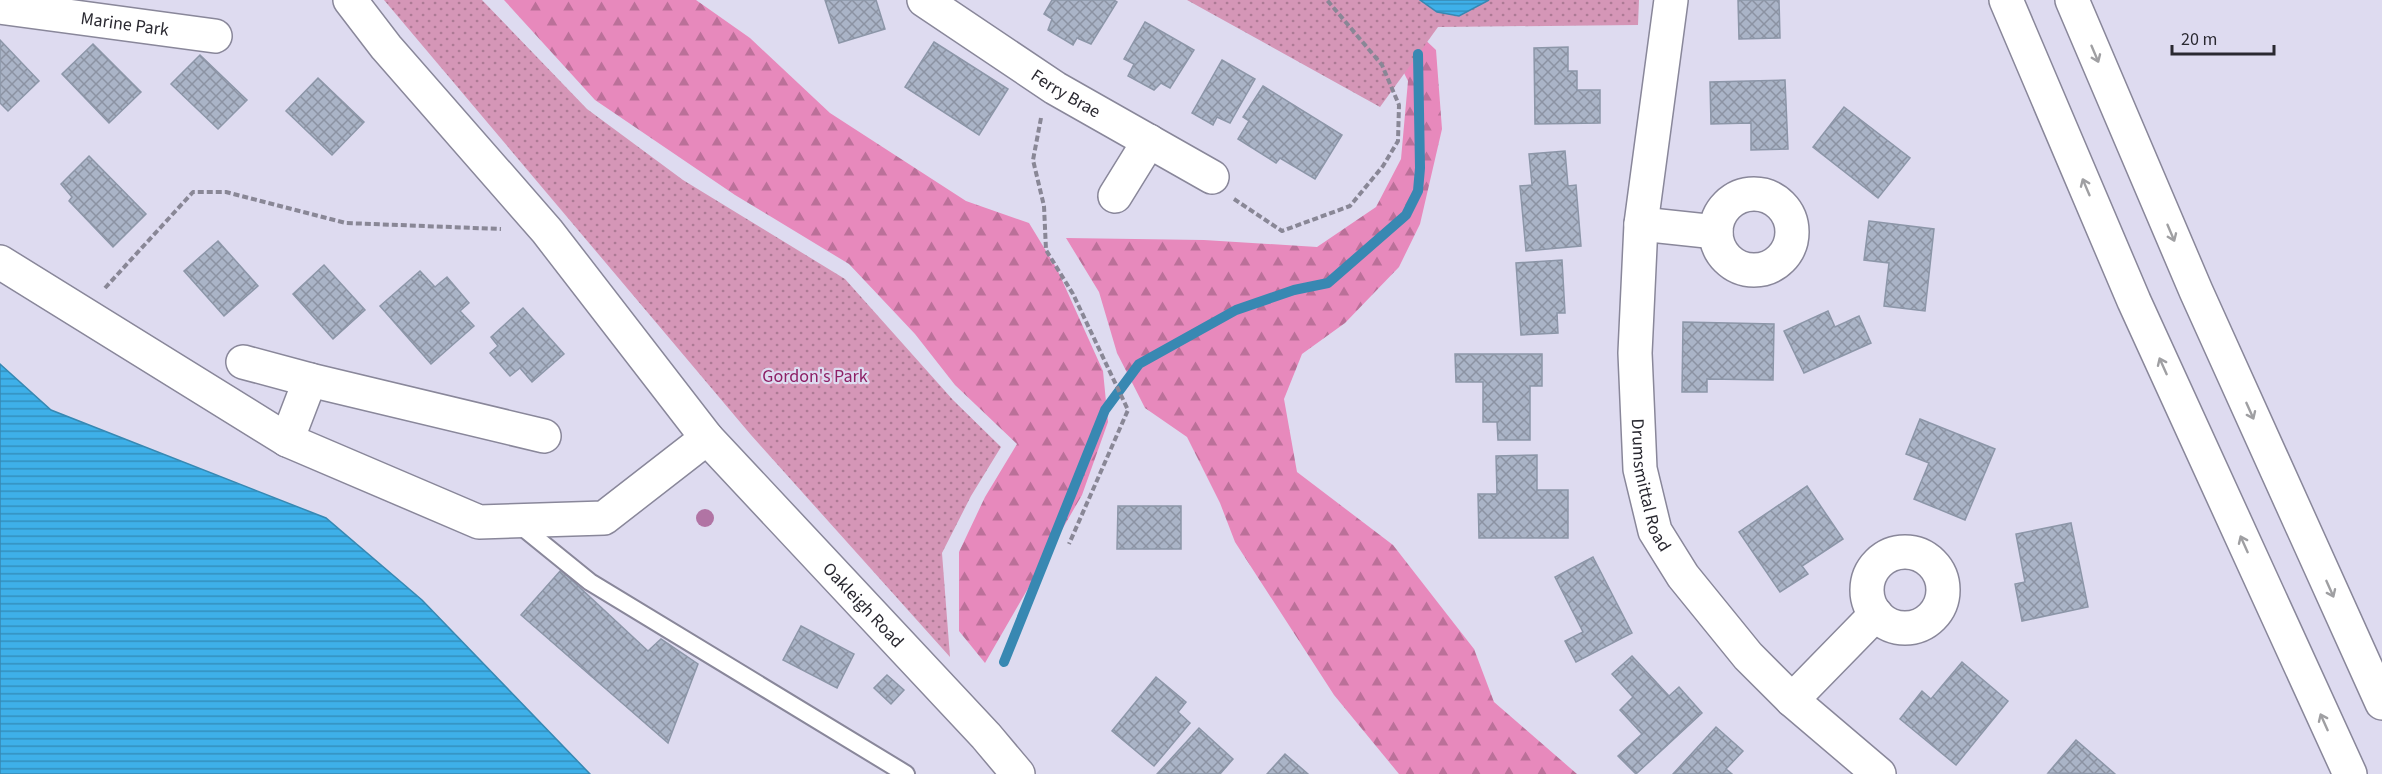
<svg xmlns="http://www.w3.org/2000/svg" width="2382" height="774" font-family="'Source Sans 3',sans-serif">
<defs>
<pattern id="forest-firs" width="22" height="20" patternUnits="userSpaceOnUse" patternTransform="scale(1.5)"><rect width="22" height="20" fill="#e789bc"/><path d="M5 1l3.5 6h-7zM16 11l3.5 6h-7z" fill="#bb7099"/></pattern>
<pattern id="park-dots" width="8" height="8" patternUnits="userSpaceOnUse" patternTransform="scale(1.5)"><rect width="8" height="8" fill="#d596b7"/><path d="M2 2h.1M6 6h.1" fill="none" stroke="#ad7a95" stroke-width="1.8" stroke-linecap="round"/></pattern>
<pattern id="water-rules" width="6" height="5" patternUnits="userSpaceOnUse" patternTransform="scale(1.5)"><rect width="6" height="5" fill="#3eb0e9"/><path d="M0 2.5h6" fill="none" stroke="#348fbd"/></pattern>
<pattern id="building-cross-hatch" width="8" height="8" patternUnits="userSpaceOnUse" patternTransform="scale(1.5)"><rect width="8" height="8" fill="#aab4c7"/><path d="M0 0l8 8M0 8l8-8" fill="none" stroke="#8b92a2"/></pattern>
</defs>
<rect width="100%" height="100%" fill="#dedbf0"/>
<g fill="url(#forest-firs)">
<path d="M504,0H696L750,38L830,113L966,201L1029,223L1057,269L1103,371L1108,422L1082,495L985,663L959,631V552L985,497L1017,444L955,385L915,334L849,264L735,195L595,100Z"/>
<path d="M1383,0L1436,50L1442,129L1420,224L1399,267L1345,323L1302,354L1284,399L1297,472L1393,545L1474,649L1494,702L1577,774H1399L1334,695L1235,542L1220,503L1187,437L1145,408L1117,353L1099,292L1066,238L1204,240L1317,247L1376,207L1401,159L1408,81L1392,49Z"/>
</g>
<g fill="url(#park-dots)">
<path d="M384,0H482L587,109L683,180L845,279L953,400L1001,447L971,496L942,553L950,657L751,435Z"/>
<path d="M1187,0H1639L1638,25L1438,27L1380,107Z"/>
</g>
<g fill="url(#water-rules)" stroke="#3888b2" stroke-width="1.5">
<path d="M1420,0H1489L1459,16L1437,12Z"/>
<path d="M0,364L51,410L326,518L422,600L590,774H0Z"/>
</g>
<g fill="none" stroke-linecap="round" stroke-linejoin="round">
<path stroke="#3888b2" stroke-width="10" d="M1004,662L1105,410L1139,364L1236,310L1294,290L1328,283L1406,215L1418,191L1420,168L1418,54"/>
</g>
<g fill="url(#building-cross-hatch)" stroke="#8c96a8" stroke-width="1.5">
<path d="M825,0H876L885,29L839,43Z"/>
<path d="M1052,0H1114L1117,2L1091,44L1077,38L1073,45L1048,30L1052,19L1044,14Z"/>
<path d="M1738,0H1779L1780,38L1739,39Z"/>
<path d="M1145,22L1194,50L1170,88L1161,83L1154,90L1128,76L1134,64L1124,59Z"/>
<path d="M0,40L39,81L8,111L0,103Z"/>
<path d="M934,42L1008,89L979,135L905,87Z"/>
<path d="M93,44L141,92L109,123L62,74Z"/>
<path d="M1568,47V71H1577V90H1600V123L1535,124L1534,48Z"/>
<path d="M200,55L247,100L218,129L171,84Z"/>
<path d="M1222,60L1255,79L1230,123L1217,117L1213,125L1192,113Z"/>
<path d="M318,78L364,122L332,155L286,111Z"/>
<path d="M1785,80L1788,149L1751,150V123L1711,124L1710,82Z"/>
<path d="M1263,86L1342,135L1315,179L1280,158L1276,163L1238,139L1249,121L1243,117Z"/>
<path d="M1844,107L1910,158L1878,198L1813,147Z"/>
<path d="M1565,151L1568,186L1576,185L1581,246L1526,251L1520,186L1532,185L1529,154Z"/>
<path d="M89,156L146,214L113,247L69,201L72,197L61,184Z"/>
<path d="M1869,221L1934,229L1925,311L1884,306L1889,263L1864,260Z"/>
<path d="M218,241L258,286L224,316L184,271Z"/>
<path d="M1562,260L1565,313H1557L1558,333L1521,335L1516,263Z"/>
<path d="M324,265L365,310L333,339L293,294Z"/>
<path d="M420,271L435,287L447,277L469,303L460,311L474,326L431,364L380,306Z"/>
<path d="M523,308L564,354L532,382L520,368L510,376L490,353L498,346L491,337Z"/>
<path d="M1828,311L1835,327L1859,316L1871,343L1804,373L1784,331Z"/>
<path d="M1683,322L1774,324L1773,380L1707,379V392H1682Z"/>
<path d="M1455,354H1542V386H1530V440H1498L1497,422H1483V382H1456Z"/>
<path d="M1920,419L1995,449L1965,520L1914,499L1929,463L1906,454Z"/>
<path d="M1537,455V490H1568V538H1479L1478,494H1497L1496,456Z"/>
<path d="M1807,486L1843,539L1802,566L1808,574L1780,592L1739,532Z"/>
<path d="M1118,506H1181V549H1117Z"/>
<path d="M2071,523L2088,607L2022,621L2015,584L2025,582L2016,534Z"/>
<path d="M1593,557L1632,633L1576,662L1565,641L1583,632L1555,577Z"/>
<path d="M561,570L648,651L661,639L698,664L668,743L521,615Z"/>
<path d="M801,626L854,654L837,688L783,660Z"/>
<path d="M1632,656L1669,696L1679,687L1702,713L1636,774L1618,756L1642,734L1620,710L1633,697L1612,674Z"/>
<path d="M1962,662L2008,701L1956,765L1900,719L1922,691L1931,699Z"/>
<path d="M887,675L904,690L891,704L874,688Z"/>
<path d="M1156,677L1186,702L1178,712L1190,723L1154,766L1112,731Z"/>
<path d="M1716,727L1743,751L1726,769L1732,774H1673Z"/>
<path d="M1199,728L1233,759L1220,774H1157Z"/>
<path d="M2076,740L2115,774L2048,773Z"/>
<path d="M1285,754L1308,774H1267Z"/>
</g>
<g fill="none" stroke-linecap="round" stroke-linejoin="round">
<g stroke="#89879a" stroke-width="20">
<path id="service" d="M516,522L590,582L906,774"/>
</g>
<g stroke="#89879a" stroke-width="36">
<g id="minor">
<path id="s1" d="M924,0L1055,88L1212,177"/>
<path id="s2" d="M1671,0L1641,224L1635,353L1640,469L1655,531L1683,576L1748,656L1792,700L1879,774"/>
<path id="s3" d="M0,7L215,36"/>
<circle cx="1754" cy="232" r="38"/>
<path d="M1115,196L1149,141"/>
<path d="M1641,224L1716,232"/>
<path d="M243,362L310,380L287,440"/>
<path d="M310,380L544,436"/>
<circle cx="1905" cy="590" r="38"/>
<path d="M1792,700L1876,614"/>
</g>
</g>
<g stroke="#89879a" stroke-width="36">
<g id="tertiary">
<path id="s4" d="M350,0L386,47L547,231L707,438L986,736L1018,774"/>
<path d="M0,262L287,440L479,522L604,518L707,438"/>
</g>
</g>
<g stroke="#89879a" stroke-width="36">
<g id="trunk">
<path d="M2006,0L2134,301L2350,774"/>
<path d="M2072,0L2196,291L2382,703"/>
</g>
</g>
<g stroke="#898796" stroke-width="4" stroke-dasharray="6 3" stroke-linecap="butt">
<path d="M1041,118L1033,160L1044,206L1046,250L1073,294L1128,410L1069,544"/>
<path d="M1234,199L1282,231L1350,206L1383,166L1398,141L1399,105L1382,65L1327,0"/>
<path d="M105,288L193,192H226L346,223L501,229"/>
</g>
<use href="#service" stroke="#fff" stroke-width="16"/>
<use href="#minor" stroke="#fff" stroke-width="33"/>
<use href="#tertiary" stroke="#fff" stroke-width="33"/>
<use href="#trunk" stroke="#fff" stroke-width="33"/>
</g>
<circle fill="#b174a4" cx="705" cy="518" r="9"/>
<defs><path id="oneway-shaft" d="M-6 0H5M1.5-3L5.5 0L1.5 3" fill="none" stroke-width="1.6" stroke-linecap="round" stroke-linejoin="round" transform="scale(1.5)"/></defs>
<g stroke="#9f9fa2">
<use href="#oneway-shaft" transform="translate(2095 54) rotate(67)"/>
<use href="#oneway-shaft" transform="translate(2086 187) rotate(-113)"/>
<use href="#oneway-shaft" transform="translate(2171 233) rotate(67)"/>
<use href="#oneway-shaft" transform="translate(2163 366) rotate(-114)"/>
<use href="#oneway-shaft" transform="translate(2250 411) rotate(66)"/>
<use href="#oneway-shaft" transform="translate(2244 544) rotate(-114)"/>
<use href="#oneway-shaft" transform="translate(2330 589) rotate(66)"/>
<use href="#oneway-shaft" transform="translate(2324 722) rotate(-114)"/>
</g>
<g text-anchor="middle" stroke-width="4.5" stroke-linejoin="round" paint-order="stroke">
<g font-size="18" fill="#2a2931" stroke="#dedbf0">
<text dy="6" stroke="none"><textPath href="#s3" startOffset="126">Marine Park</textPath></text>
<text dy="6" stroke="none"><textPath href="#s1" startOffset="170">Ferry Brae</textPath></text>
<text dy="6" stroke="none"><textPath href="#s2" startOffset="489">Drumsmittal Road</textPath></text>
<text dy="6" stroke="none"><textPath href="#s4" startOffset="794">Oakleigh Road</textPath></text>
</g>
<g font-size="18" fill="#8d1f65" stroke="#dedbf0">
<text x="815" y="382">Gordon's Park</text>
</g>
</g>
<path d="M2172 45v9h102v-9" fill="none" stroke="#2a2931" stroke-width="3"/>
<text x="2181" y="45" font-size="18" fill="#2a2931" stroke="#dedbf0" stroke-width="4.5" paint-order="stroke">20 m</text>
</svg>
